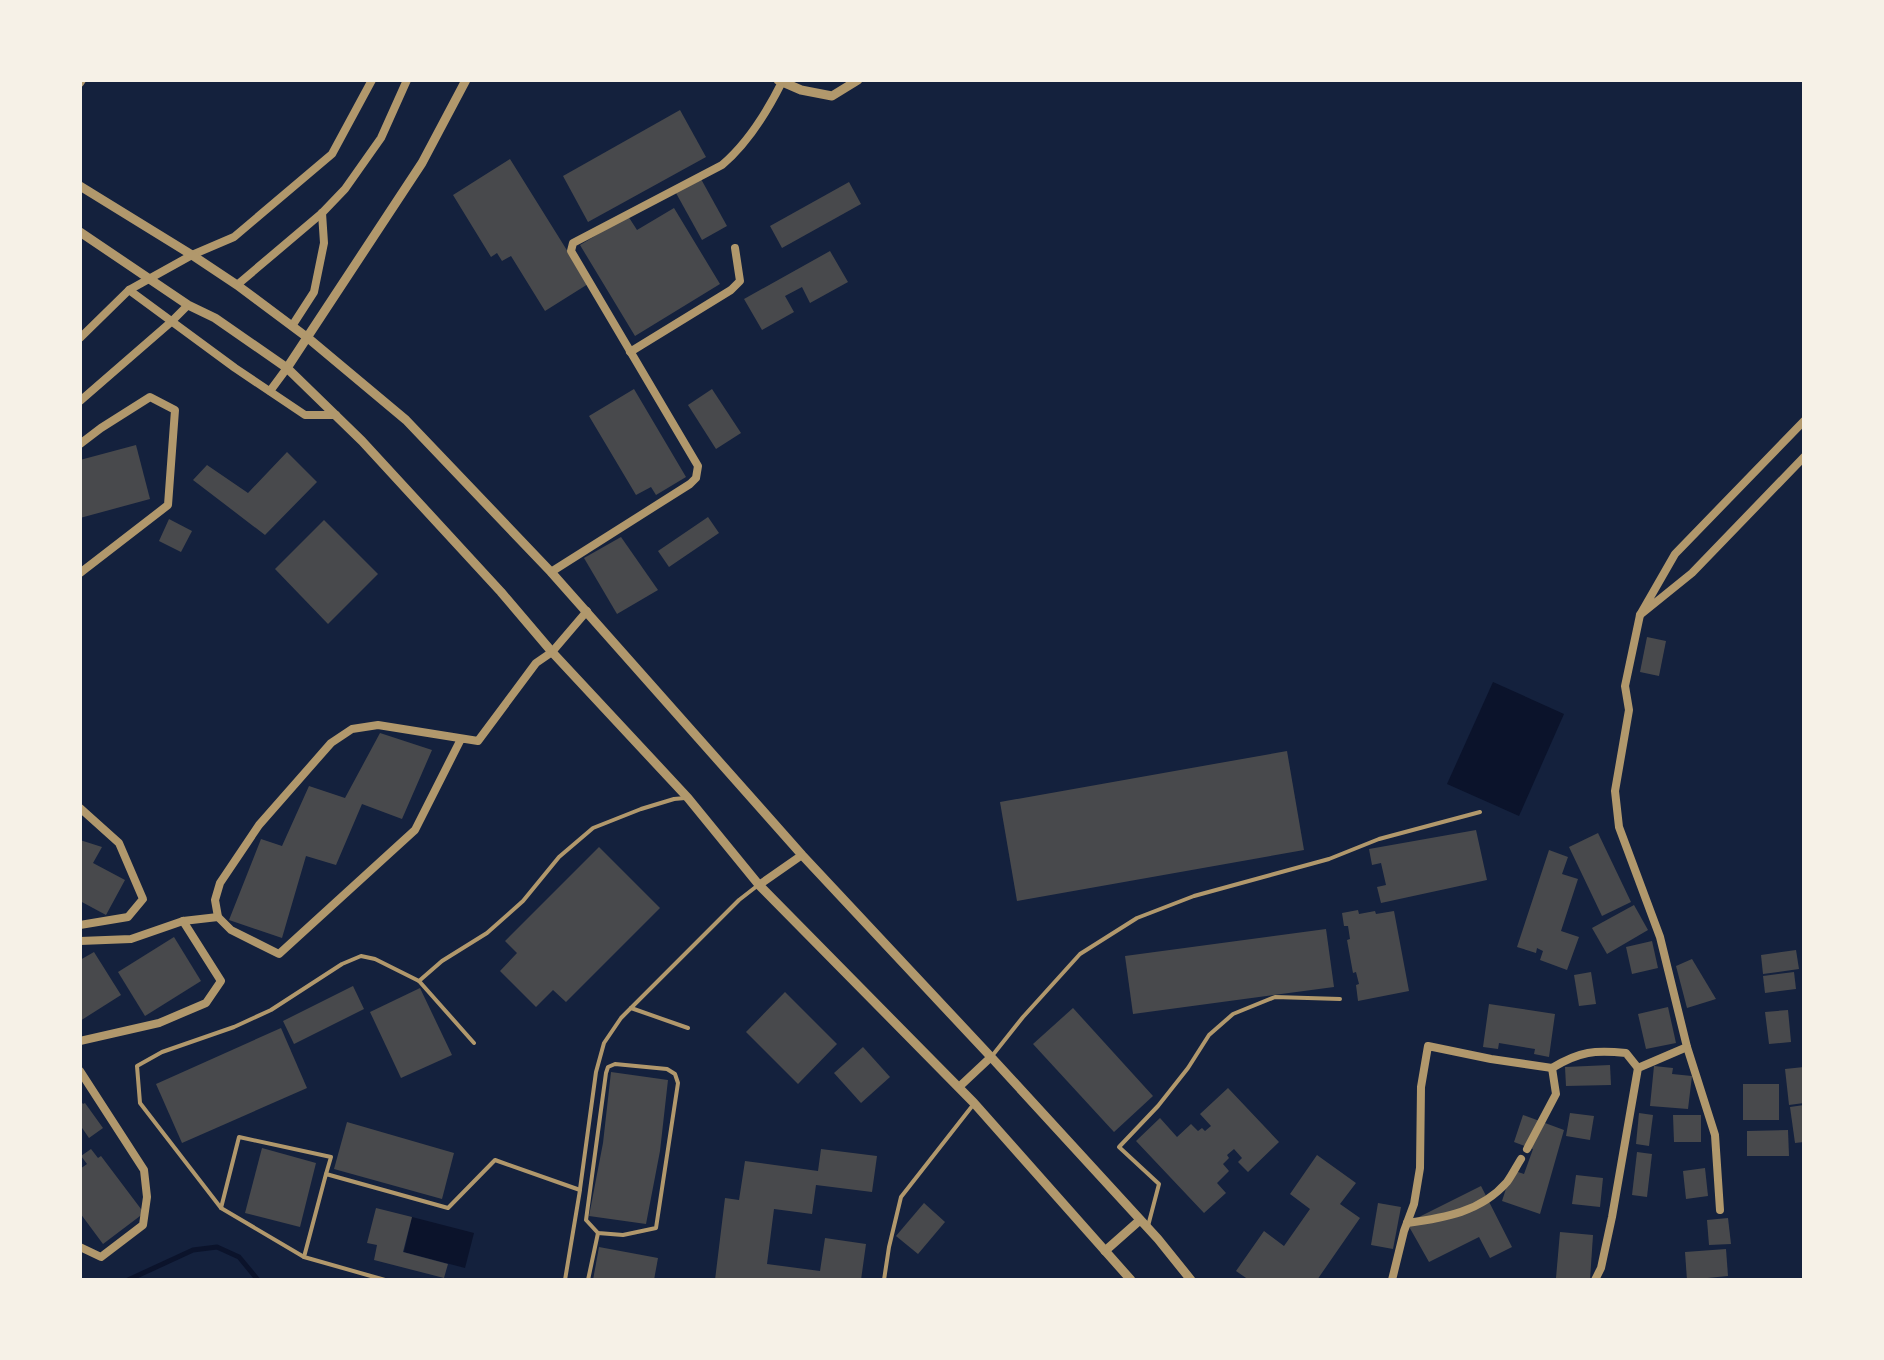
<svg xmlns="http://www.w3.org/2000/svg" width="1884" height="1360" font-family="'PT Serif',serif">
<rect width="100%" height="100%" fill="#14213d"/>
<g fill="#0b132b">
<path d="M1493,682L1564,714L1519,816L1447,784Z"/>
<path d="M412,1217L474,1233L465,1268L404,1252Z"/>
</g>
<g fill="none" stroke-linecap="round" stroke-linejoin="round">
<path stroke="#0b132b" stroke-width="5" d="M128,1280L193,1250L217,1247L239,1257L258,1280"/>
</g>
<g fill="#48494c">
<path d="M680,110L706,157L588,222L563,176Z"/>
<path d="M510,159L588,284L545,311L511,256L502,261L497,253L491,257L453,195Z"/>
<path d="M701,179L727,226L702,240L676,193Z"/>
<path d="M849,182L861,204L782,248L770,226Z"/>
<path d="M674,208L720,284L635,336L580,245L628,216L637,230Z"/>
<path d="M830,251L848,282L810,303L802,287L785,296L794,312L762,330L744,299Z"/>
<path d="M634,389L686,477L656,495L651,487L636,495L589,416Z"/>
<path d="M712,389L741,433L716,449L688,405Z"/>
<path d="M136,445L150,499L80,518V460Z"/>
<path d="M287,452L317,482L265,535L193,480L207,465L248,493Z"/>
<path d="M708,517L719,533L669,567L658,551Z"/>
<path d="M169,519L192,531L181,552L159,541Z"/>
<path d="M324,520L378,574L328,624L275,569Z"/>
<path d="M621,537L658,590L617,614L584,558Z"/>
<path d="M1647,637L1666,641L1659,676L1640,672Z"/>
<path d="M380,733L432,750L402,819L362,804L336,865L306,856L282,938L229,920L261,839L282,846L309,786L345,798Z"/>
<path d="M1287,751L1304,850L1017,901L1000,802Z"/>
<path d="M1476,830L1487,880L1381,903L1377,887L1386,885L1381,863L1372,865L1369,849Z"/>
<path d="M1598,833L1631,902L1602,916L1569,847Z"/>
<path d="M80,840L102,847L93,863L125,880L106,915L80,901Z"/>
<path d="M599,847L660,908L566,1002L553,990L536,1007L500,971L517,953L505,941Z"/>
<path d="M1549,850L1568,857L1562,874L1578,879L1561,931L1579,937L1567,970L1540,960L1543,951L1537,948L1536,953L1517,947Z"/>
<path d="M1634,905L1648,930L1607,954L1592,928Z"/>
<path d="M1358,910L1359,914L1375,911L1376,914L1394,911L1409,991L1358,1001L1356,985L1359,984L1356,972L1353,973L1347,940L1350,939L1348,926H1344L1342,913Z"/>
<path d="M1326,929L1334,987L1133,1014L1125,956Z"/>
<path d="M174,937L201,981L145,1016L118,972Z"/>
<path d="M1652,941L1658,968L1632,974L1626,947Z"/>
<path d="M1796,950L1799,969L1763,974L1761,955Z"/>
<path d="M94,952L121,995L80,1021V960Z"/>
<path d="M1692,959L1716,999L1687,1008L1676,966Z"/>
<path d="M1591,972L1596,1004L1579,1006L1574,975Z"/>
<path d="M1794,972L1796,989L1765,993L1763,976Z"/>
<path d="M353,986L364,1009L294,1044L283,1021Z"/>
<path d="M420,988L452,1055L401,1078L370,1012Z"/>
<path d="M785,992L837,1044L798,1084L746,1032Z"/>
<path d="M1489,1004L1555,1014L1549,1057L1534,1054L1535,1049L1499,1043L1498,1049L1483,1047Z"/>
<path d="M1668,1007L1676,1043L1646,1049L1638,1014Z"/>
<path d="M1073,1008L1153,1096L1114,1132L1033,1044Z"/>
<path d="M1788,1010L1791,1042L1769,1044L1765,1012Z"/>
<path d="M281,1028L307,1088L182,1143L156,1084Z"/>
<path d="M863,1047L890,1077L861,1103L834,1073Z"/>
<path d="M1610,1065L1611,1085L1566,1086L1565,1067Z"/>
<path d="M1654,1066L1673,1068L1672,1074L1692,1076L1688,1109L1650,1106Z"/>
<path d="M1804,1067V1103L1789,1105L1785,1069Z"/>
<path d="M611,1072L668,1080L660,1151L646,1224L589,1216L603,1143Z"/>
<rect x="1743" y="1084" width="36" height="36"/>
<path d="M1228,1088L1279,1142L1248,1172L1238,1162L1242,1158L1234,1149L1227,1155L1229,1158L1223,1164L1229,1171L1217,1183L1226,1193L1204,1213L1136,1141L1160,1118L1177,1137L1191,1124L1198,1131L1202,1128L1205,1131L1211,1126L1200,1114Z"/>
<path d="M80,1100L83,1104L85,1103L103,1128L89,1138L80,1125Z"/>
<path d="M1804,1105V1142L1795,1143L1790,1107Z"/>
<path d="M1570,1113L1594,1116L1590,1140L1566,1136Z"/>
<path d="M1639,1113L1653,1115L1649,1146L1636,1144Z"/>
<path d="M1523,1115L1564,1130L1540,1214L1502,1201L1512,1170L1524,1174L1533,1149L1514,1142Z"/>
<path d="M1673,1115H1701V1142H1674Z"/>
<path d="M347,1122L454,1153L442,1199L334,1169Z"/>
<path d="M1788,1130L1789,1156H1747V1131Z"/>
<path d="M262,1148L316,1163L300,1227L245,1213Z"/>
<path d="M91,1149L98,1158L101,1156L144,1213L103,1244L80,1213V1169L87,1164L81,1156Z"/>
<path d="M821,1149L877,1156L872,1192L816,1185L812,1214L774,1209L767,1264L820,1271L825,1238L866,1244L861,1280H715L725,1198L739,1200L745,1161L818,1171Z"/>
<path d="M1637,1152L1652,1154L1647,1197L1632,1195Z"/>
<path d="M1317,1155L1356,1183L1340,1204L1360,1218L1317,1280H1249L1236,1271L1264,1231L1284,1246L1310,1209L1290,1194Z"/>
<path d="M1705,1168L1708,1196L1686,1199L1683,1171Z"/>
<path d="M1576,1175L1603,1178L1600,1207L1572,1204Z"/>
<path d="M1481,1186L1512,1247L1490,1258L1479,1237L1429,1262L1407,1223Z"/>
<path d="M924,1203L945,1222L918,1254L896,1236Z"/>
<path d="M1378,1203L1401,1207L1393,1249L1371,1245Z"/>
<path d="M376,1208L412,1217L403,1252L448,1264L444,1278L374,1260L377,1245L367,1243Z"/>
<path d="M1728,1218L1731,1244L1709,1245L1707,1220Z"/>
<path d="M1560,1232L1593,1235L1590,1280L1556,1278Z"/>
<path d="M599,1247L658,1258L654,1280H593Z"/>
<path d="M1726,1249L1728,1276L1687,1280L1685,1252Z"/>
</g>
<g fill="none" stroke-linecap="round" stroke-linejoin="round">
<g stroke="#b1986c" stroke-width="4">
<path d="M419,981L474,1043"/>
<path d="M631,1008L688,1028"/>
<path d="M992,1056L1023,1017L1080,954L1137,918L1194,896L1329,859L1379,839L1480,812"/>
<path d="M615,1064L667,1069L675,1074L678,1083L656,1228L623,1235L598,1233L586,1220L606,1073L608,1067Z"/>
<path d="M580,1189L596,1072L604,1043L621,1018L739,900L757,886"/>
<path d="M221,1208L239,1137L331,1157L326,1174"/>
<path d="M1148,1226L1159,1184L1119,1147L1158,1106L1188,1068L1209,1035L1233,1014L1275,997L1340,999"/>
<path d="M304,1257L221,1208L140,1103L137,1066L162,1052L234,1027L271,1010L342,964L361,956L375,959L419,981L442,961L487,933L523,901L559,857L593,828L641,809L674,799L685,798"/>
<path d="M385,1280L304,1257L326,1174L448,1208L495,1160L580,1190L565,1280"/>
<path d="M588,1280L598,1233"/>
<path d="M884,1280L889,1247L901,1197L973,1105"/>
</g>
<g stroke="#b1986c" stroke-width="8">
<path d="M80,83L82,80"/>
<path d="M237,285L322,213L345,189L381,138L407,80"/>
<path d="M129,290L235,368L305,415H336"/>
<path d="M292,326L314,292L324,243L322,213"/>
<path d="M80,338L129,290L192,255L234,237L332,154L372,80"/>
<path d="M630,352L731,290L740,281L735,248"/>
<path d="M270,391L287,368"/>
<path d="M80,401L171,322L188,305"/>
<path d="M1804,421L1675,554L1640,615L1692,573L1804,457"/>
<path d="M80,444L101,428L150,397L175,410L168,505L80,573"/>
<path d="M551,572L690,484L696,478L698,466L571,251L573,243L722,165C748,143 767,112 782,82"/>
<path d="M461,739L415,830L279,954L231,930L218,917L215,900L220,883L259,825L331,743L352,729L378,725L478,741L536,663L552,652L587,611"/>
<path d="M80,808L119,843L143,899L128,917L80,925"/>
<path d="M759,885L802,855"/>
<path d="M80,941L131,939L183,921L218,917"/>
<path d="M80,1041L159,1023L206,1003L221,981L183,921"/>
<path d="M1687,1047L1715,1135L1720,1210"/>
<path d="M1552,1068C1580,1051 1595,1050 1626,1053L1638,1068"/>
<path d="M80,1071L144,1170L147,1197L143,1225L101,1257L80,1247"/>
<path d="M959,1087L991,1057"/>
<path d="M1527,1149L1556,1094L1552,1068"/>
<path d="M1407,1223C1444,1218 1481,1212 1507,1182C1512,1175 1516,1167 1521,1159"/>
<path d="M1392,1280L1404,1231L1414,1204L1420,1168L1421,1087L1428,1046L1491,1059L1552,1068"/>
<path d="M1595,1280L1601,1268L1612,1217L1638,1068L1687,1047L1660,937L1619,827L1615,791L1629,710L1625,686L1640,615"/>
</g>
<g stroke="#b1986c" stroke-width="9">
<path d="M778,80L801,90L832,96L858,80"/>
<path d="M80,186L192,255L237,285L308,338L406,420L551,572L802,855L991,1057L1158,1239L1191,1280"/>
<path d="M80,232L188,305L215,318L287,368L362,441L501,592L552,652L688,798L759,885L974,1103L1131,1280"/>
<path d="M287,368L422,163L466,80"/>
<path d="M1105,1251L1140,1220"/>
</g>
</g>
<rect width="1884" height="1360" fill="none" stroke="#f6f1e7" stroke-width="164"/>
</svg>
